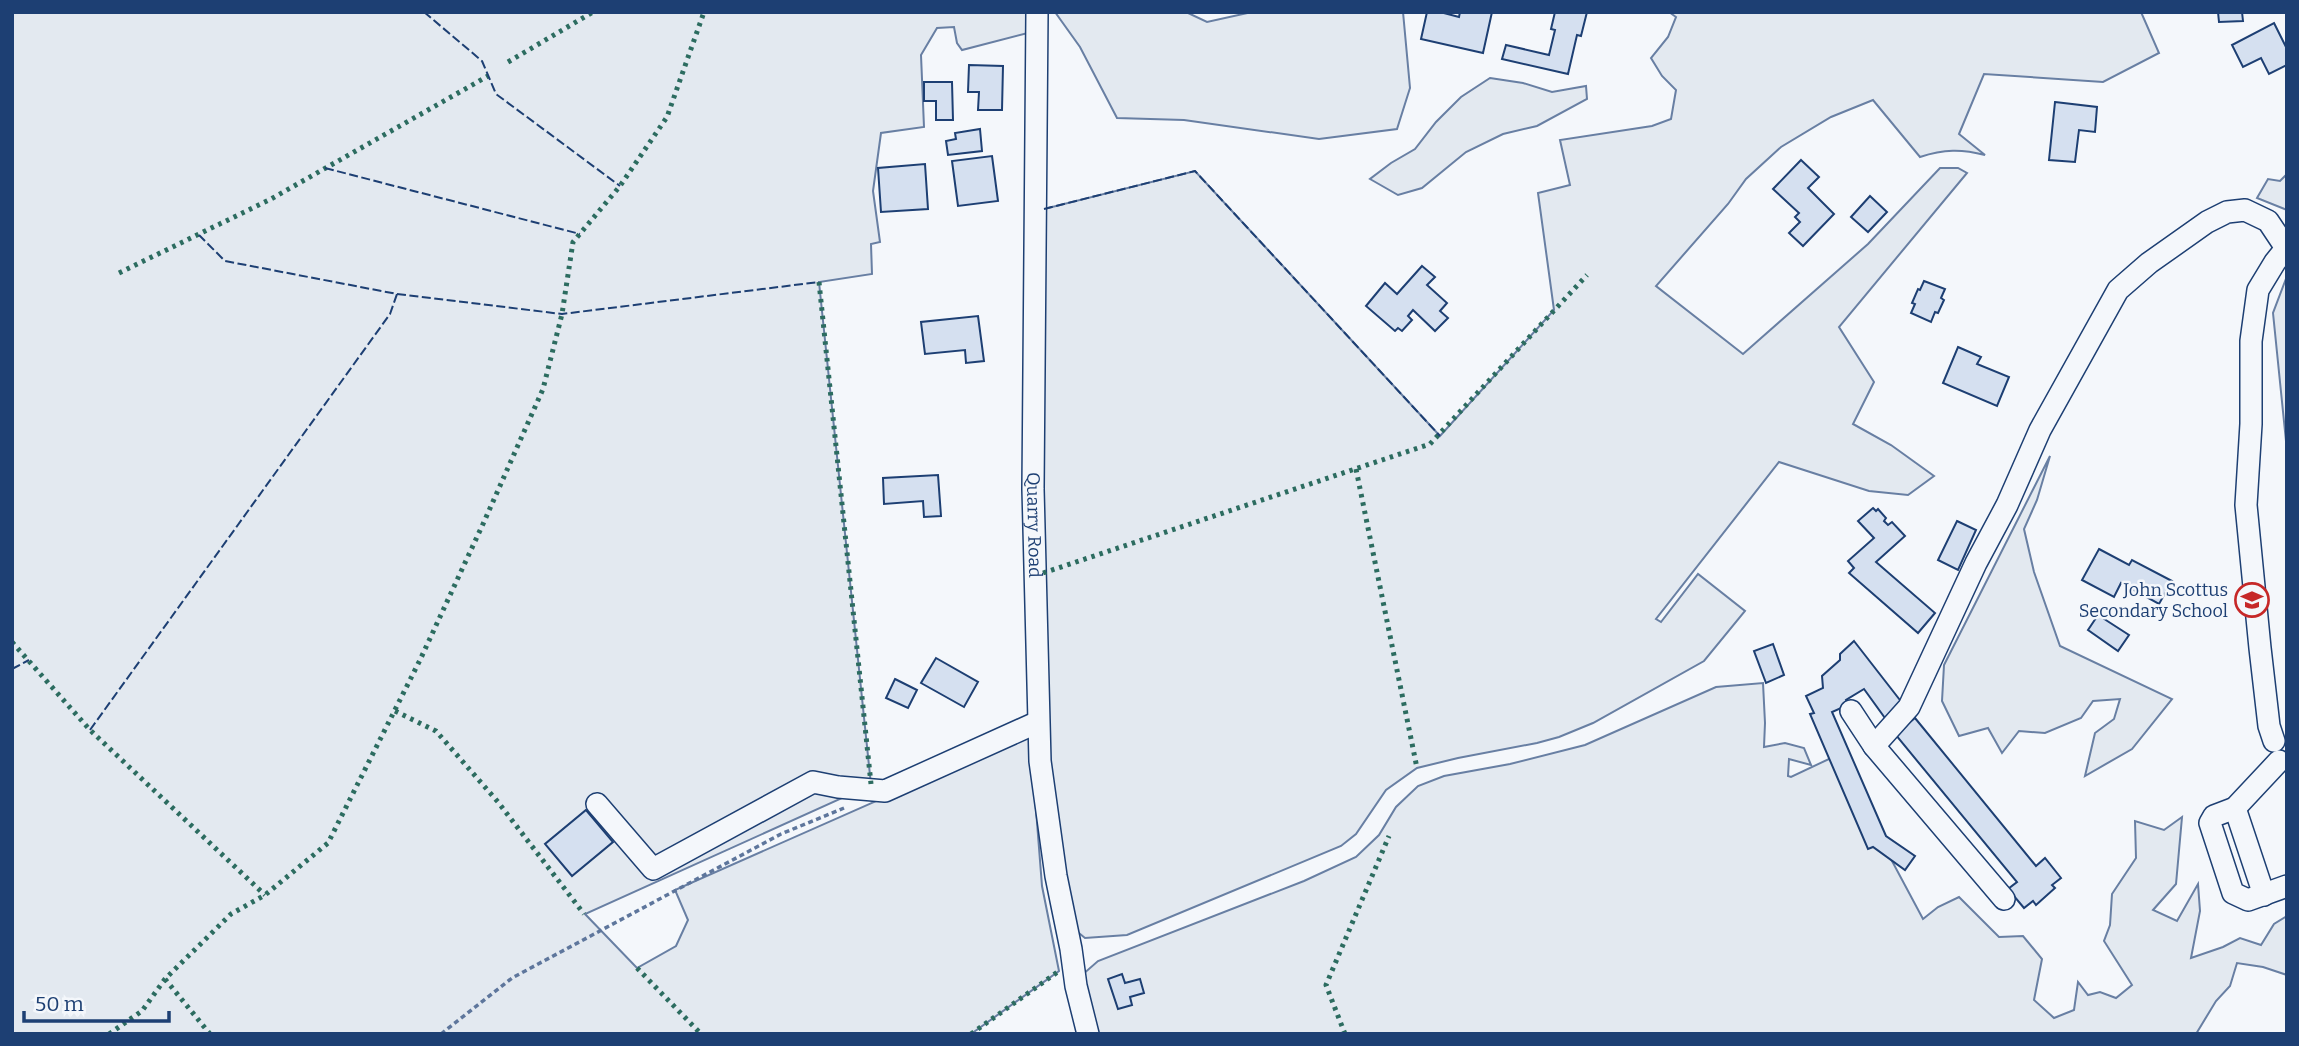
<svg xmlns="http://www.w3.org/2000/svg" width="2299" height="1046" font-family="Bitter,serif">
<rect width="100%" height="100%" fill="#f4f7fb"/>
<g fill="#e3e9f0" stroke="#687fa3" stroke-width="2">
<path d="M12,12H1030L1028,33L962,50L957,43L954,27L937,28L921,55L924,127L881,133L873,191L880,242L871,244L872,274L819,282L871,785L585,914L637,968L676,946L688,920L675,890L1030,733L1042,886L1059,971L971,1034H12Z"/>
<path d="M1055,12H1186L1207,22L1252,12H1403L1410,88L1397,129L1319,139L1184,120L1117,118L1080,47Z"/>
<path d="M1669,12H2141L2159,53L2103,82L1984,74L1959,134L1985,155C1962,149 1944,149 1920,157L1873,100L1831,117L1781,147L1746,179L1728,204L1656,286L1743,354L1868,244L1940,168H1958L1967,173L1839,327L1874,382L1853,424L1891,445L1934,476L1908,495L1869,491L1779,462L1656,619L1661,622L1698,574L1745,611L1704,661L1593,723L1559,737L1537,743L1458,758L1417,768L1386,790L1356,834L1341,846L1127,935L1085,938L1074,929L1049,784L1043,573L1044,209L1195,171L1440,436L1554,310L1538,193L1570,185L1560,140L1652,126L1671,119L1676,90L1662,76L1651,58L1668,37L1676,17Z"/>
<path d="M1490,78L1523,83L1552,92L1586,86L1587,99L1537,126L1503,134L1466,152L1422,188L1398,195L1370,179L1391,163L1415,149L1436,122L1461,97Z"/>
<path d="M2287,174V210L2257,198L2268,179L2280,181Z"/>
<path d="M2287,276V451L2273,313Z"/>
<path d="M2050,456L2037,500L2024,529L2034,572L2060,646L2172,699L2132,749L2085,776L2095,733L2114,719L2120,699L2093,701L2081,718L2045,733L2019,731L2002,753L1988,728L1959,736L1942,701L1944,665Z"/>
<path d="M1763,683L1765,723L1764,747L1785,743L1804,748L1811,765L1789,759L1788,776L1791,777L1831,758L1853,788L1923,919L1938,907L1959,897L1999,937L2023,936L2042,959L2034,1000L2054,1018L2074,1010L2078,982L2088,995L2100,992L2116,998L2132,985L2104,941L2110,925L2112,894L2136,858L2135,821L2164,830L2182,817L2176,884L2153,910L2177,921L2198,884L2200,911L2191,958L2223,947L2240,938L2261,945L2274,924L2287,916V975L2263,967L2237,963L2230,986L2216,1001L2196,1034H1098L1082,975L1098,961L1304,881L1356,857L1379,835L1396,807L1418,786L1444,776L1510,764L1585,745L1716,687Z"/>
</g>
<g fill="#d5e0f0" stroke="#1d3f73" stroke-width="2">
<path d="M1427,12H1440L1459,17L1460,12H1492L1483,53L1421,39Z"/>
<path d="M1555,12H1587L1581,36L1577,35L1568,74L1502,59L1506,45L1549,55L1555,30L1551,29Z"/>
<path d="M2218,12H2242L2243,21L2219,22Z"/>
<path d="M2274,23L2287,49V65L2269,74L2261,58L2243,67L2232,45Z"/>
<path d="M969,65L1003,66L1002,110H978L979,92H968Z"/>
<path d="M924,82H952L953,120H936V101H924Z"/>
<path d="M2055,102L2097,107L2095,132L2079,130L2075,162L2049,160Z"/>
<path d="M980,129L982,151L948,155L946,141L956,139L955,133Z"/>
<path d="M992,156L998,201L958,206L952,161Z"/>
<path d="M1801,160L1819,177L1808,188L1834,214L1803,246L1789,233L1800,222L1795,217L1799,213L1773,189Z"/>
<path d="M925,164L928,209L881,212L878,168Z"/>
<path d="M1870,196L1887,212L1868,232L1851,217Z"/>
<path d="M1422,266L1435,277L1427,285L1447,303L1440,311L1448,318L1435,331L1413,310L1408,316L1412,320L1402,331L1398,328L1395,331L1366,306L1385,283L1397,294Z"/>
<path d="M1924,281L1945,289L1941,298L1944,300L1938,313L1935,312L1931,322L1911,313L1915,304L1912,303L1918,289L1920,290Z"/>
<path d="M978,316L984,361L966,363L965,350L925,354L921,322Z"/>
<path d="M1958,347L1981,357L1977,364L2009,377L1997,406L1943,383Z"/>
<path d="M938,475L941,516L924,517L923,501L884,504L883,478Z"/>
<path d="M1873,508L1876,511L1878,509L1886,518L1884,521L1888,525L1892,522L1905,536L1876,562L1935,613L1918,633L1849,573L1854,568L1848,561L1874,538L1858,521Z"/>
<path d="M1957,521L1976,530L1958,570L1938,560Z"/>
<path d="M2099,549L2129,565L2132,560L2172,581L2159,604L2121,583L2114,597L2082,580Z"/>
<path d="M2098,615L2129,635L2118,651L2088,630Z"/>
<path d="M1854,641L1903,704L1885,718L1864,689L1846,700L1848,705L1832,712L1886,836L1915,856L1905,870L1873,847L1868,849L1810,714L1814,713L1806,696L1823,688L1822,676L1840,660V654Z"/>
<path d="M1773,644L1784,675L1766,683L1754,651Z"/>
<path d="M936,658L978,682L964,707L921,683Z"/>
<path d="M895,679L917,690L908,708L886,698Z"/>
<path d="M1915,718L2036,866L2045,858L2061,878L2052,885L2055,888L2036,905L2033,901L2024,908L2008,889L2017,882L1895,734Z"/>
<path d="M586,810L613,842L572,876L545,844Z"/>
<path d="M1122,974L1125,983L1140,979L1144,993L1130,997L1132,1005L1118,1009L1108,979Z"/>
</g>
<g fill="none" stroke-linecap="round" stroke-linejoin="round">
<g stroke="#1d3f73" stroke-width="24">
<g id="minor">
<path id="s1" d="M1037,12L1033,489L1040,761L1056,876L1071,949L1076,986L1088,1034"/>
<path d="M1851,711L1874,746"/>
<path d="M2274,741L2269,726L2260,648L2246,505L2251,424V341L2258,290L2275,262L2287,247"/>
<path d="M2279,761L2235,808L2214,816L2210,823L2233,893L2248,900L2287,886"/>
<path d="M597,804L653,869L813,782L838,787L885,791L1038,722"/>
<path d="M2235,808L2264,895"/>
<path d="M2004,899L1874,746L1909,707L1976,563L2007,505L2040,430L2118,290L2149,263L2207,222L2227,212L2245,210L2268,221L2286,248"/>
</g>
</g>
<path stroke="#5e769c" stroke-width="3.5" stroke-dasharray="5 3.5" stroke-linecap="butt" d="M441,1034L512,978L781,834L844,808"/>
<use href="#minor" stroke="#f4f7fb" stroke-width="21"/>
<g stroke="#2c6c60" stroke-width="5" stroke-dasharray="3.5 5" stroke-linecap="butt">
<path d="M508,62L593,12"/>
<path d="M119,273L271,199L488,76"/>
<path d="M819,282L871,784"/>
<path d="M1356,469L1417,768"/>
<path d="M1043,573L1430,444L1587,275"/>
<path d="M12,642L90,730L265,895"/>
<path d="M395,711L436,731L498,802L584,914"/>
<path d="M637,968L701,1034"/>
<path d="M165,979L210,1034"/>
<path d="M109,1034L142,1011L165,979L231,914L265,895L328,843L420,660L483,524L543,389L562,314L573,242L620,186L667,117L704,12"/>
<path d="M971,1034L1059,971"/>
<path d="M1345,1034L1326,985L1389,836"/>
</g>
<g stroke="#1d3f73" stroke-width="2" stroke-dasharray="9 3.5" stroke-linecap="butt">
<path d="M424,12L482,61L496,94L620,186"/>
<path d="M325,168L580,234"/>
<path d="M1044,209L1195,171L1440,436"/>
<path d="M397,294L562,314L819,282"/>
<path d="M12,669L29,660"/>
<path d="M90,730L390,314L397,294L225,261L199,235"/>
</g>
</g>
<defs>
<g id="school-ring" transform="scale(1.75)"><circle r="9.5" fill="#f4f7fb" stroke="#c62828" stroke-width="1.5"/><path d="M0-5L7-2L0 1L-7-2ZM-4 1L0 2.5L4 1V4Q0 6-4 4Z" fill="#c62828"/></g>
</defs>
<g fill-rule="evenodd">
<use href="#school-ring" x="2252" y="600"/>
</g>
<g text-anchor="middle" stroke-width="5" stroke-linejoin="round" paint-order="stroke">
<g font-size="18" fill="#1d3f73" stroke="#f4f7fb">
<text dy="6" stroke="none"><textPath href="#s1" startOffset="513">Quarry Road</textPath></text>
</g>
<g font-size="18" fill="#1d3f73" stroke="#f4f7fb" text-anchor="end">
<text x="2228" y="596">John Scottus<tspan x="2228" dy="21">Secondary School</tspan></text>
</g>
</g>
<rect width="2299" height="1046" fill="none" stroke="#1d3f73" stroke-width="28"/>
<path d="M24 1011v10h145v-10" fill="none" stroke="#1d3f73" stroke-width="3.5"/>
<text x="35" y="1011" font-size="21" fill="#1d3f73" stroke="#f4f7fb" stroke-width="5" paint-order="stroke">50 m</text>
</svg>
